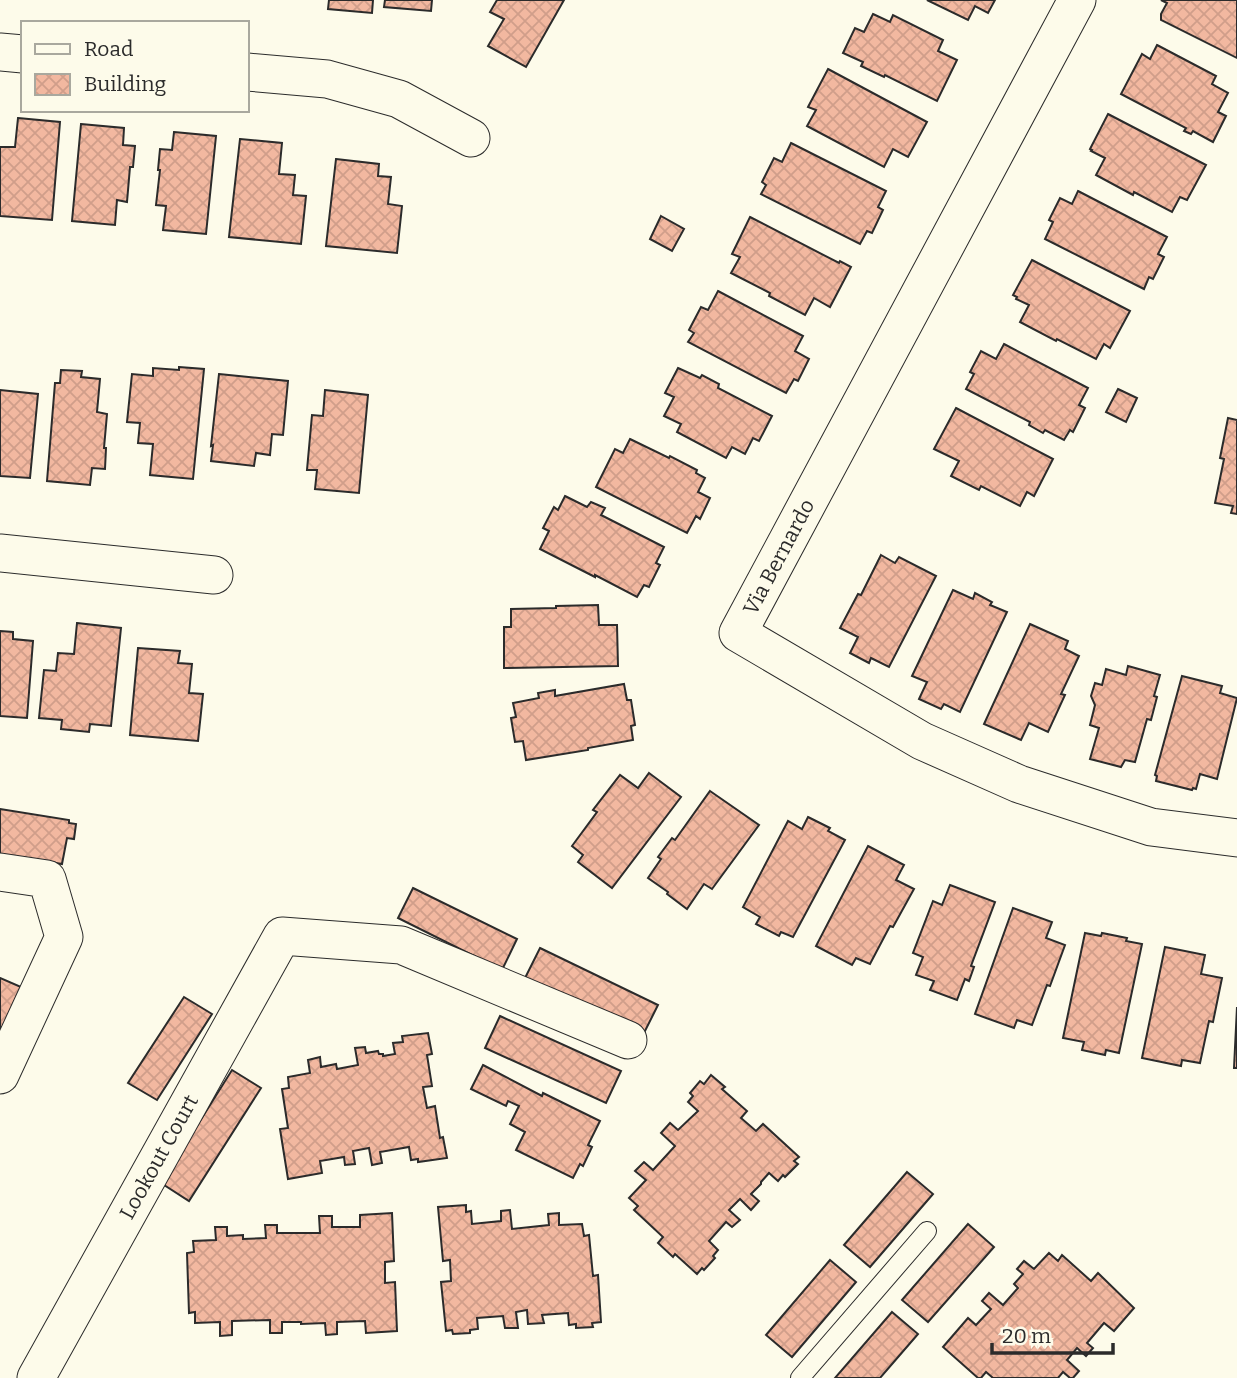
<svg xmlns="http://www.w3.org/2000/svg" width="1237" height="1378" font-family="Bitter,serif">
<defs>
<pattern id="building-cross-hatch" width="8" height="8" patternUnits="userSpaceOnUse" patternTransform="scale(1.75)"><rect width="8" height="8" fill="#f2b8a0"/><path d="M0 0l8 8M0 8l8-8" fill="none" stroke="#d09e8a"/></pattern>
</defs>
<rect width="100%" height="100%" fill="#fdfbea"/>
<g fill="url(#building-cross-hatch)" stroke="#2b2b2b" stroke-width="2">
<path d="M329,0H373L372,13L328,9Z"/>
<path d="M385,0H432L431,11L384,7Z"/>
<path d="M497,0H564L526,67L488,46L504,19L490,12Z"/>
<path d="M927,0H995L988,13L975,6L968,20Z"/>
<path d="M1161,0H1237V58L1161,20V14L1167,3Z"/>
<path d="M873,14L890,22L893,15L943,40L938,51L957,60L937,101L885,75L884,77L861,66L863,62L843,53L855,28L864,32Z"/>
<path d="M1157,45L1216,76L1212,84L1228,93L1218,112L1226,116L1213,142L1193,131L1191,134L1184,131L1186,128L1121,94L1142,54L1150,59Z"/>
<path d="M828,69L927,122L908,157L893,149L884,167L807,126L816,110L808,107Z"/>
<path d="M1108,114L1206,165L1187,200L1180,197L1172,212L1134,192L1133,195L1096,175L1105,158L1091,151L1092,150L1090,149Z"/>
<path d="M18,118L60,122L52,220L0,216V147H15Z"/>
<path d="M81,124L124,128L123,145L135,146L133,167H130L127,202L117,200L115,225L72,221Z"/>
<path d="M174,132L216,136L206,234L163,230L166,206L156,205L160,170H158L160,149L172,150Z"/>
<path d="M240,139L282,143L279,174L295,175L293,195L306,196L301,244L229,237Z"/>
<path d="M791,143L886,191L878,207L883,210L872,233L867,231L860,244L761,194L766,185L762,182L774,158L782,162Z"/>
<path d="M336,159L379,164L378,176L391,177L388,204L402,206L397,253L326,246Z"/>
<path d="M1078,191L1167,237L1158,254L1164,257L1153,279L1149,277L1144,289L1045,239L1053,222L1049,220L1060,198L1072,204Z"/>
<path d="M661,216L684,229L672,251L650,239Z"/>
<path d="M750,217L839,263L840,261L851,267L830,307L814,298L805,315L769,296L770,293L731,273L740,257L732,254Z"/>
<path d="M1032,260L1130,311L1110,348L1104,344L1096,359L1057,339L1056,341L1020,322L1029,305L1016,299L1017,297L1013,295Z"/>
<path d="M718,291L803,336L795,351L809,359L798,381L794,379L786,393L688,342L694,333L689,330L701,307L708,310Z"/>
<path d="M1004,344L1088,388L1079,405L1085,408L1073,432L1070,430L1064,440L1045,430L1043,433L1029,425L1030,422L966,389L974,374L970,372L981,351L996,359Z"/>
<path d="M179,367L204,369L193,479L150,475L153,444L138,443L140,423L127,422L132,374L153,376V368L179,370Z"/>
<path d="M678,368L700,378L702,375L719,384L718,388L772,416L759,441L753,438L745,454L732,447L726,458L677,432L681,424L664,416L674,397L665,393Z"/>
<path d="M61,370L82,371L81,377L100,379L97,412L107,414L104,448H106L105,469L92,468L90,485L47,481L55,383H60Z"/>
<path d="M219,374L288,381L283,435L272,434L270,455L256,453L254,466L211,461L213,445L211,446Z"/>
<path d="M1118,389L1137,398L1126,422L1106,412Z"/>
<path d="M0,390L38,394L30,478L0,476Z"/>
<path d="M325,390L368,395L359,493L315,489L317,470H307L312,415L323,416Z"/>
<path d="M956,408L1053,459L1034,496L1027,492L1020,506L981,486L979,490L951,476L959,461L934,449Z"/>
<path d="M1228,418L1237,420V514L1231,513L1233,506L1215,503L1224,459L1220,458Z"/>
<path d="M630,439L669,458L670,456L697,470L696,473L705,478L698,492L710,498L700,519L696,516L687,533L596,487L615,449L623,453Z"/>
<path d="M565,496L587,507L591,502L605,508L601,515L664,547L656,563L660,565L649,587L644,585L637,597L595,575V577L540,549L549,531L543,528L554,507L558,510Z"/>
<path d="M881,555L895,563L899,557L936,576L889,667L871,658L869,663L850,653L858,637L840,628L858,594L861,595Z"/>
<path d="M953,590L973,599L975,593L992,602L990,605L1007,612L960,712L944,704L941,709L919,699L927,682L912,676Z"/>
<path d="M598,605L599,625H617L618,666L504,668V627H511V609L556,608V606Z"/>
<path d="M77,623L121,628L111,726L90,724L89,732L61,729L62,720L39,718L44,670L56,671L58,653L74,654Z"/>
<path d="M1030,624L1068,641L1065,649L1079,656L1061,694L1065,695L1048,732L1029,723L1021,740L984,724Z"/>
<path d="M0,631L13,632V639L33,641L27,718L0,716Z"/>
<path d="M138,648L180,651L178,663L192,664L189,693L203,694L198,741L130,735Z"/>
<path d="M1128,666L1160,675L1154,696L1157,697L1151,720L1147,719L1135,762L1125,760L1121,767L1090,759L1099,728L1090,725L1095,705L1091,696L1095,683L1102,685L1106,669L1126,675Z"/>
<path d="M1182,676L1222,686L1220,693L1237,698L1217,779L1200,774L1196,789L1193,788L1192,790L1156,781L1157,776L1155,775Z"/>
<path d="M624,684L627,700H631L635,725L631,726L633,740L588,748V750L526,760L523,741L515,742L511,718L516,717L513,703L539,698L538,693L555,690V696Z"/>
<path d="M649,773L681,797L612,888L578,862L583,855L572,846L597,812L593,810L620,775L638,788Z"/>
<path d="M710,791L759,825L712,889L704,884L687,909L667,894L668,892L648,878L661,859L658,857L672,838L675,840Z"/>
<path d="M0,809L69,820V823L76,824L74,839L67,838L62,864L0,854Z"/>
<path d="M808,817L830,828L828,831L845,840L793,937L781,932L779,936L756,924L760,917L743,907L788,821L802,829Z"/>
<path d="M868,846L904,865L896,880L914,889L893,927L890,926L870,964L856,958L852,965L816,946Z"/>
<path d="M950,885L995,902L971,966L974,967L969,981L965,979L957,1000L930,990L934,981L916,975L923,957L913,953L933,901L942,905Z"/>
<path d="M413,888L517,939L502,970L398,918Z"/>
<path d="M1013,908L1052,922L1046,938L1065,945L1050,986L1047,985L1032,1025L1017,1020L1014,1028L975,1014Z"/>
<path d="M1085,933L1101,936L1102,933L1127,938L1126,941L1142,944L1119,1053L1106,1050L1105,1055L1082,1050L1084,1042L1063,1038Z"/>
<path d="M1165,947L1205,955L1201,974L1222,978L1213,1022L1209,1021L1200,1063L1182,1060L1181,1066L1142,1058Z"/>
<path d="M540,948L658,1005L643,1035L525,978Z"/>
<path d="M0,978L21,987L0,1033Z"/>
<path d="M184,997L212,1014L157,1100L128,1083Z"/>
<path d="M1237,1007V1068H1234Z"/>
<path d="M500,1016L621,1071L606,1103L485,1048Z"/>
<path d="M428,1033L432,1054L427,1055L432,1086L423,1087L427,1108L435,1106L440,1138L443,1137L447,1158L418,1162V1159L411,1160L409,1147L380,1152L382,1163L372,1165L369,1148L353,1151L355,1164L345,1165L344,1157L320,1161L322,1173L288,1179L280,1129L288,1128L282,1089L289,1088L288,1077L310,1073L308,1060L320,1057L321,1067L336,1064L337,1069L358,1065L355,1048L365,1047L366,1053L378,1051L379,1054H383V1056L395,1054L393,1043L403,1042L402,1036Z"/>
<path d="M483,1065L542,1096L543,1093L600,1121L588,1145L592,1147L583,1166L580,1164L573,1178L516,1150L525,1132L510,1124L519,1106L508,1101L506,1106L471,1089Z"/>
<path d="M232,1070L261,1088L189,1201L161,1183Z"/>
<path d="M711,1075L725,1087L722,1089L747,1111L741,1118L756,1131L763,1124L799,1157L794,1161L798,1164L785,1177L783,1175L778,1181L769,1173L761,1182V1184L751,1194L759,1201L751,1210L740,1199L729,1210L740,1220L732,1227L726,1222L709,1241L718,1250L713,1256L715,1258L704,1270L702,1268L697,1274L675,1254L673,1257L658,1243L663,1237L634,1210L638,1206L629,1198L646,1180L635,1171L644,1162L653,1170L675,1146L661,1133L670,1123L678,1130L698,1111L688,1102L693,1096L690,1093L700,1081L704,1084Z"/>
<path d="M907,1172L933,1194L870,1267L844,1245Z"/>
<path d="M466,1205V1212L471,1211L472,1224L501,1221V1211L510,1210L512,1229L549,1225L548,1214L559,1213V1225L582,1224L584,1236L589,1235L593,1276L598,1275L601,1322L592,1323L593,1327L576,1328V1324L569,1325L568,1313L542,1315L544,1323L528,1324L527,1310L516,1312L518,1328H505L503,1316L477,1318L478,1329L470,1330V1333L453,1334L452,1330L446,1331L441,1282L451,1281L450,1260L443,1261L438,1207Z"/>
<path d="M392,1213L394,1261L385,1262V1283L395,1282L397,1331L366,1333L365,1321L337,1322V1334L326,1335L325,1323L301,1324V1322H282V1333H270V1320L232,1321V1335L220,1336V1322L195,1323V1312L189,1313L187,1253L194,1252L193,1241L216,1240L215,1227H227V1236L243,1235V1239L266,1238L265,1225H277V1233H320L319,1216H332V1227H360V1215Z"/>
<path d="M968,1224L994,1247L928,1322L902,1300Z"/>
<path d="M1049,1253L1058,1261L1062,1255L1091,1281L1098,1273L1134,1308L1114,1331L1104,1323L1087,1343L1093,1348L1086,1356L1077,1348L1067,1360L1079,1371L1073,1378H1070L1063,1372L1058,1378H993L986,1372L981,1378H978L943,1347L968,1318L976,1325L991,1309L982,1301L989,1293L1003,1305L1018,1288L1014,1284L1023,1274L1017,1269L1024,1261L1034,1269Z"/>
<path d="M830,1260L856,1282L792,1357L766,1335Z"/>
<path d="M892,1312L918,1334L880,1378H835Z"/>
</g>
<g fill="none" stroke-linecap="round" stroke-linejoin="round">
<g stroke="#2b2b2b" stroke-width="20">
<path id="lane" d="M800,1378L927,1231"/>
</g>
<g stroke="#2b2b2b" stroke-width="39">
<g id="street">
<path d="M1077,0L738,633L922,741L1019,784L1151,827L1237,838"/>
<path d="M0,52L23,54"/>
<path d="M247,72L327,79L399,99L471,138"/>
<path d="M0,553L214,575"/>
<path d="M0,872L47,879L64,937L0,1075"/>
<path d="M36,1378L282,936L401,945L628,1040"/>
</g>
</g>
<use href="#lane" stroke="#fdfbea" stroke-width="18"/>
<use href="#street" stroke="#fdfbea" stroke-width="37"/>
</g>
<g text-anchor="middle" stroke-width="5" stroke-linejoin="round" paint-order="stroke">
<g font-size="21" fill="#2b2b2b" stroke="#fdfbea">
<text transform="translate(779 557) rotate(-62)" y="7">Via Bernardo</text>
<text transform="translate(159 1157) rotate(-61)" y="7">Lookout Court</text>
</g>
</g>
<rect x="21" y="21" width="228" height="91" fill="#fdfbea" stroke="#a9a89e" stroke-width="2"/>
<rect x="35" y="44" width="35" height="10" fill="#fdfbea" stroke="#a9a89e" stroke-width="2"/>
<text x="84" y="56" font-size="21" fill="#2b2b2b">Road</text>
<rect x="35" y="74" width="35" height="21" fill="url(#building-cross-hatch)" stroke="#a9a89e" stroke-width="2"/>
<text x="84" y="91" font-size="21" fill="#2b2b2b">Building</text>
<path d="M992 1343v10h121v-10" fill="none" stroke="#2b2b2b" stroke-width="3.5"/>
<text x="1002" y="1343" font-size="21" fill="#2b2b2b" stroke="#fdfbea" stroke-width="5" paint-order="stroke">20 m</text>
</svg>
